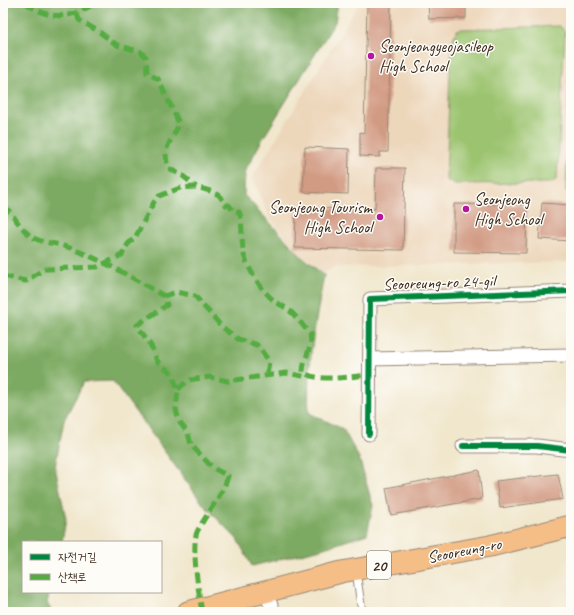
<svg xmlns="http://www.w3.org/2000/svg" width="574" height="615" font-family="Caveat,'Poor Story',sans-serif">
<rect width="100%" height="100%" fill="#fdfcf7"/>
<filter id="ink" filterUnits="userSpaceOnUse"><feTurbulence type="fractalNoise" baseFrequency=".025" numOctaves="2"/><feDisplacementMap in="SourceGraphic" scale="8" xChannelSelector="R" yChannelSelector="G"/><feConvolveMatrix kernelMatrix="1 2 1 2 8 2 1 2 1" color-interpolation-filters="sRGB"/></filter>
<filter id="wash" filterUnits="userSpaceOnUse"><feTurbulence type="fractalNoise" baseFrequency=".012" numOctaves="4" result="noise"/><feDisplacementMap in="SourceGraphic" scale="16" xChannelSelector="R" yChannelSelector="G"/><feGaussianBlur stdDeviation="0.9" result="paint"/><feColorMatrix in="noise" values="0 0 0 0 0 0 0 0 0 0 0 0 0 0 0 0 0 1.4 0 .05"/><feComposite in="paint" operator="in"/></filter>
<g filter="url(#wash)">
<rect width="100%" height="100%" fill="#f1e7cd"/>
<path fill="#edd7bb" d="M359,3H571V262L335,267L324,273L297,251L270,218L252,178Z"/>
<g fill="#9cc470" stroke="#6c7747">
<path d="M560,26L565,32L557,179L551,183L453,184L446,180L451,43L457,30L461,29Z"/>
<path d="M570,53H571V191H566Z"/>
</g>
<path fill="#7daa62" stroke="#5c6a40" d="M3,3H338L335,22L262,140L245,171L244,195L303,258L324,275C316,321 306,367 309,413L343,429L359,458L373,506L367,534L321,549L252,566L237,539L203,504L113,381L84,382L64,420L55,467L66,519L62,542H23V592H50L47,603L52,612H3Z"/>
<g id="blocks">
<g fill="#d19a82">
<path d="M367,3H391L388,152H380V157L360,156V132L364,133Z"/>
<path d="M428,3H466V18L429,19Z"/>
<path d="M305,147L349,149L348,194L303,192Z"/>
<path d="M376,168H405L403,250L295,248L296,208L375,209Z"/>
<path d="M542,203L571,205V241L539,239Z"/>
<path d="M454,204L527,205L526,253L454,252Z"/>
<path d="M479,470L482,499L391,515L386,488Z"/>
<path d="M558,474L563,499L500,508L496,481Z"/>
</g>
</g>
</g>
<g filter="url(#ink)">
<use href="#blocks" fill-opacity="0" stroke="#968876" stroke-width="1"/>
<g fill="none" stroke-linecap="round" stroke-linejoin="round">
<g stroke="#968876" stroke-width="9">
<path id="service" d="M356,571L362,612"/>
</g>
<g stroke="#968876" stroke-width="15">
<g id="minor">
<path d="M370,359L571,355"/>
<path d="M369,434L370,299L571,291"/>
<path d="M463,446H537L571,450"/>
<path d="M265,592L274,612"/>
</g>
</g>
<g stroke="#968876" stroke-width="23">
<path id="primary" d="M188,612L341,572L490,546L571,526"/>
</g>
<use href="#service" stroke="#fff" stroke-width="7"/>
<use href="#minor" stroke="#fff" stroke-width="13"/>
<use href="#primary" stroke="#f6be87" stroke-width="21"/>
<g stroke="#55ab43" stroke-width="5" stroke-dasharray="10 5" stroke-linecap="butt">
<path d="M26,3C50,21 71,19 95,3"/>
<path d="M3,12L7,3"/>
<path d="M77,14L79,20L98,31L117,45L141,52L146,57L147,73L158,79L179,123C172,144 162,143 168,168L183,176L196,187"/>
<path d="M3,205C14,214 20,229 32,237C41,243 57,243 67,247C101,259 133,278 164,296L167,305L137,325L151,346L157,361L171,373L178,389L176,410L180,423L188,433L191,445L213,468L228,476C222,497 207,512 197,532C191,547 199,595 202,612"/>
<path d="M3,276L26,281L44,269L97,267L122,255L128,244L135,238L154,202L159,196L180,188L196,187L210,191L219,195L226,205H229L234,212H239C243,218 241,244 244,255C249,270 260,288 272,299C277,304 284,306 290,311C298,318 303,326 310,334C313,349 303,358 303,372C317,383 352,376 369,375"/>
<path d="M164,296L176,292L195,296L222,327L238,339L257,345L269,361L267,375"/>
<path d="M178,389L189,380L209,377L228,381L286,373L308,377"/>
</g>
<g stroke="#fdfcf7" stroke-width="8">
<g id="cycleway">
<path d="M369,434L370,299L571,291"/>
<path d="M463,446H537L571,450"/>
</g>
</g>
<use href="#cycleway" stroke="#00873e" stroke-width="6"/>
</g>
</g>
<g fill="#b5179e" stroke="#fdfcf7" stroke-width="1.5">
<circle cx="371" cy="56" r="4"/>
<circle cx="466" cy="209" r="4"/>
<circle cx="380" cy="217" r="4"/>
</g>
<g text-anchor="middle" stroke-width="3" stroke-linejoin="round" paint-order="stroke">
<rect fill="#fdfcf7" stroke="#75695f" stroke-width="1" x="367" y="551" width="24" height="28" rx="3"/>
<g font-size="16" font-weight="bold" fill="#3b2a1e">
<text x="379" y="571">20</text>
</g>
<g font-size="17" fill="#3b2a1e" stroke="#fdfcf7" text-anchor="start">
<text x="379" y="52">Seonjeongyeojasileop<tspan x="379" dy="20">High School</tspan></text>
<text x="474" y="205">Seonjeong<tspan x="474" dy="20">High School</tspan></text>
<text x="372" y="213" text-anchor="end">Seonjeong Tourism<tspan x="372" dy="20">High School</tspan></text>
</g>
<g font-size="17" fill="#3b2a1e" stroke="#fdfcf7">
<text transform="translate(439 282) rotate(-2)" y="6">Seooreung-ro 24-gil</text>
<text transform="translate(464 550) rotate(-11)" y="6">Seooreung-ro</text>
</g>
</g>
<rect width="574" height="615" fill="none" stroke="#fdfcf7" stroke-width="16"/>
<rect x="22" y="541" width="140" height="52" fill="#fdfcf7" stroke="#afa8a0"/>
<rect x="30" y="554" width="20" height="6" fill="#00873e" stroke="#afa8a0"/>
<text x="58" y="561" font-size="12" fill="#3b2a1e">자전거길</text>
<rect x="30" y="574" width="20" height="6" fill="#55ab43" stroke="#afa8a0"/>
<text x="58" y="581" font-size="12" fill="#3b2a1e">산책로</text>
</svg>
